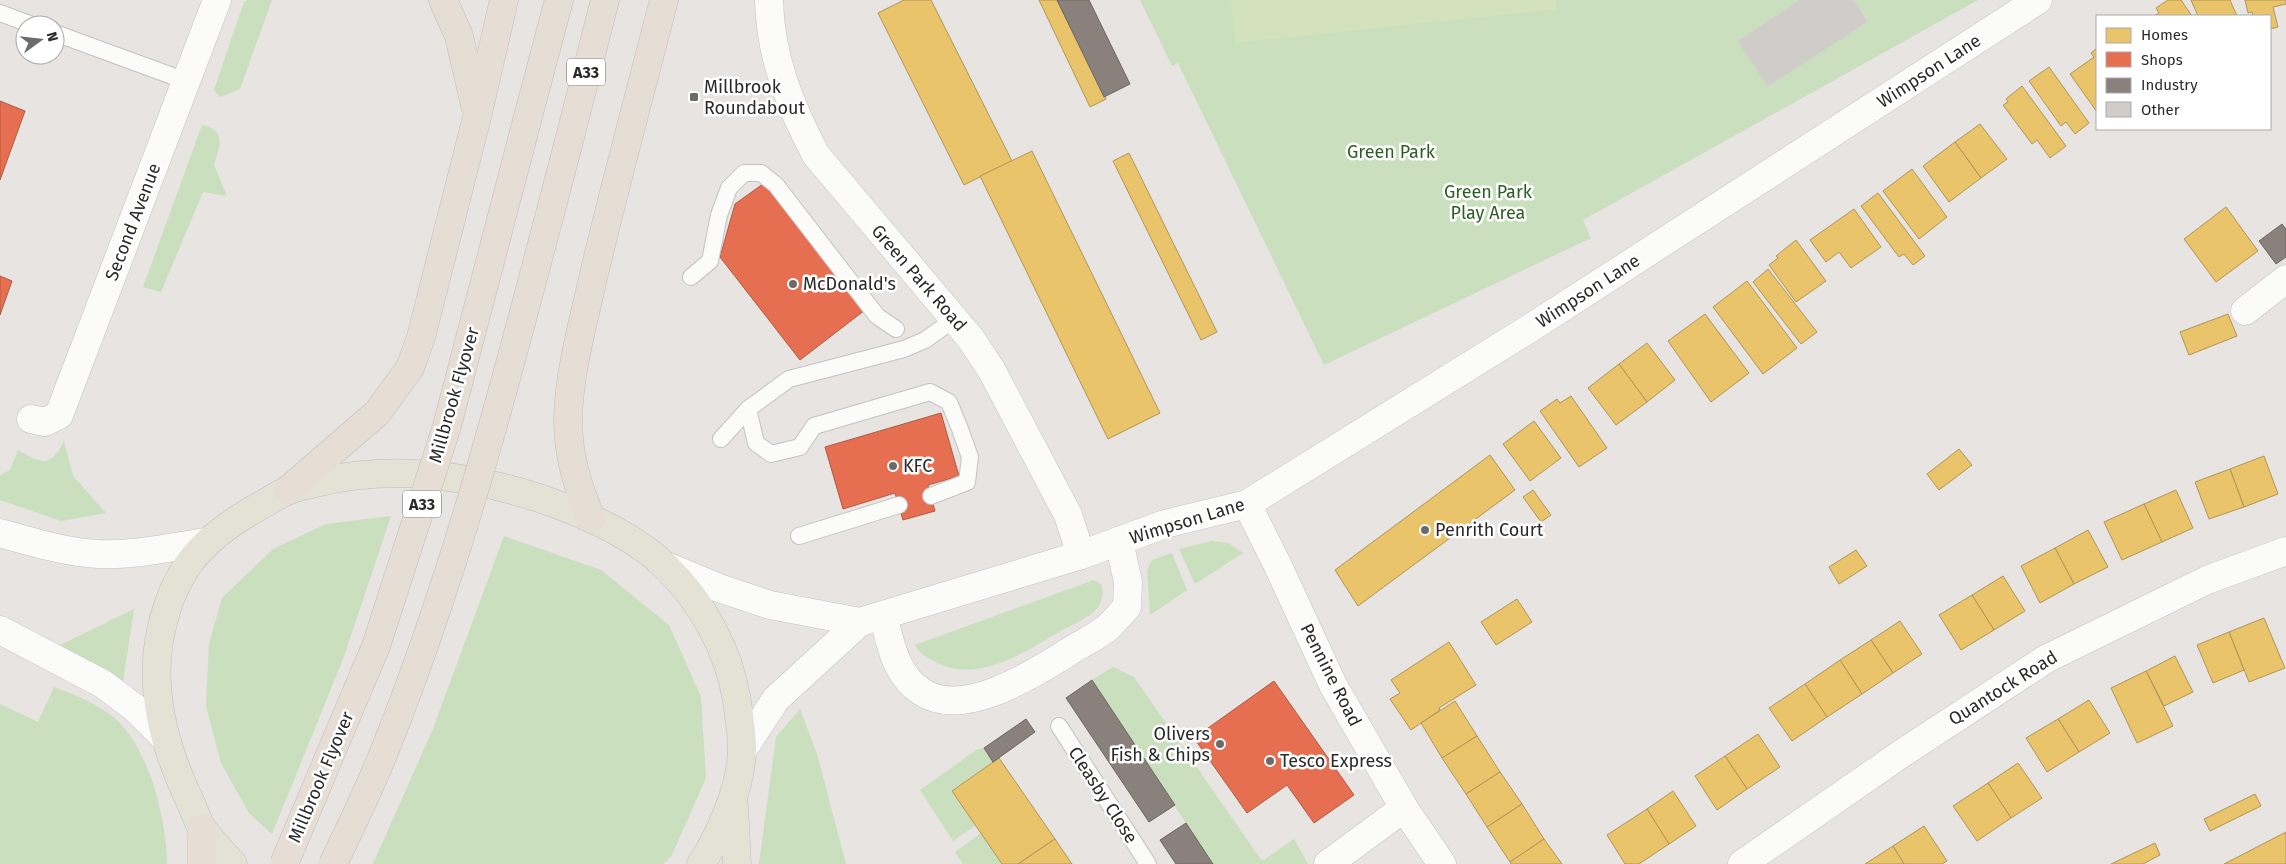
<svg xmlns="http://www.w3.org/2000/svg" width="2286" height="864" font-family="'Fira Sans',sans-serif">
<rect width="100%" height="100%" fill="#e7e4e1"/>
<g fill="#cadfbd">
<path d="M248,0H272L240,89L220,97L214,90L244,2Z"/>
<path d="M1140,0H1978L1583,220L1591,238L1324,365L1178,63L1172,66Z"/>
<path d="M202,125C228,130 219,147 214,165L227,196L203,192L161,292L143,287Z"/>
<path d="M64,441L73,476L106,513L61,521L0,500V475L10,470L18,450C41,464 51,468 64,441Z"/>
<path d="M391,516L343,659L272,834L249,813L221,763L206,706L209,643L222,598L273,549L326,524Z"/>
<path d="M504,536L601,570L669,625L701,697L706,778L671,857L663,864H373L433,729Z"/>
<path d="M1212,541L1228,543L1243,553L1195,584L1179,549Z"/>
<path d="M1172,553L1187,590L1150,615L1147,570L1152,560Z"/>
<path d="M1094,580L1102,585C1103,594 1103,599 1098,607C1091,617 1070,626 1059,632C1022,654 974,686 932,660C924,655 919,653 915,645Z"/>
<path d="M134,609L123,682L54,648Z"/>
<path d="M1113,667L1134,677L1262,861L1294,839L1308,864H1213L1092,680Z"/>
<path d="M54,687C75,695 94,702 112,716C148,744 167,820 167,864H0V704L38,722Z"/>
<path d="M800,709L817,754L846,864H759L776,737Z"/>
<path d="M984,748L993,762L952,790L976,825L953,841L920,790L978,749Z"/>
<path d="M981,833L1002,864H963L955,852Z"/>
</g>
<path fill="#d3e2bc" d="M1231,0H1556V9L1235,43Z"/>
<g fill="#e9c46a" stroke="#b09657">
<path d="M904,0H931L1012,161L964,185L878,13Z"/>
<path d="M1039,0H1057L1106,99L1090,107Z"/>
<path d="M2168,0H2181L2192,16H2154L2159,13L2156,8Z"/>
<path d="M2191,0H2230L2237,16H2198Z"/>
<path d="M2245,0H2286V4L2273,7L2278,27L2270,29V16H2253L2252,12L2248,13Z"/>
<path d="M2097,48V112L2070,74L2094,57L2091,53Z"/>
<path d="M2049,67L2089,123L2075,134L2066,122L2061,126L2029,81Z"/>
<path d="M2022,86L2066,146L2050,158L2037,140L2032,144L2003,105L2008,102L2006,99Z"/>
<path d="M1980,124L2007,159L1981,178L1955,142Z"/>
<path d="M1955,142L1981,178L1949,202L1923,166Z"/>
<path d="M1032,151L1160,413L1108,439L980,176Z"/>
<path d="M1129,153L1217,332L1201,340L1113,161Z"/>
<path d="M1912,169L1947,217L1919,239L1883,191Z"/>
<path d="M1878,193L1925,256L1913,265L1904,254L1899,257L1861,206Z"/>
<path d="M2226,207L2258,251L2216,282L2184,239Z"/>
<path d="M1854,209L1881,247L1851,268L1839,252L1826,262L1810,240Z"/>
<path d="M1796,240L1826,281L1796,302L1769,265L1778,258L1776,256Z"/>
<path d="M1768,269L1817,332L1801,344L1753,282Z"/>
<path d="M1747,281L1797,348L1763,374L1713,307Z"/>
<path d="M1705,314L1749,373L1711,402L1668,341Z"/>
<path d="M2228,314L2237,336L2189,355L2180,332Z"/>
<path d="M1647,343L1675,380L1647,402L1619,364Z"/>
<path d="M1619,364L1647,402L1616,425L1588,388Z"/>
<path d="M1571,396L1607,448L1579,467L1540,411L1557,399L1560,403Z"/>
<path d="M1534,421L1561,458L1530,481L1503,444Z"/>
<path d="M1959,449L1972,465L1939,490L1927,474Z"/>
<path d="M1490,455L1515,490L1358,606L1335,570Z"/>
<path d="M2264,456L2278,494L2244,507L2230,469Z"/>
<path d="M2230,469L2244,507L2209,519L2195,482Z"/>
<path d="M1533,490L1551,515L1541,522L1523,497Z"/>
<path d="M2176,490L2193,528L2162,542L2144,504Z"/>
<path d="M2144,504L2162,542L2122,560L2104,522Z"/>
<path d="M2088,530L2108,567L2074,584L2055,548Z"/>
<path d="M2055,548L2074,584L2040,603L2021,566Z"/>
<path d="M1856,550L1867,566L1839,584L1829,567Z"/>
<path d="M2003,576L2025,611L1994,630L1972,595Z"/>
<path d="M1972,595L1994,630L1961,650L1939,615Z"/>
<path d="M1517,599L1532,622L1496,645L1481,622Z"/>
<path d="M2264,618L2285,668L2249,682L2229,632Z"/>
<path d="M1900,621L1922,654L1893,673L1871,640Z"/>
<path d="M2229,632L2244,670L2213,683L2197,645Z"/>
<path d="M1871,640L1893,673L1862,694L1840,660Z"/>
<path d="M1449,642L1476,685L1439,708L1440,710L1411,730L1390,699L1400,693L1391,680Z"/>
<path d="M2175,656L2193,692L2164,706L2146,671Z"/>
<path d="M1840,660L1862,694L1827,717L1805,684Z"/>
<path d="M2146,671L2173,726L2137,743L2111,688Z"/>
<path d="M1805,684L1827,717L1792,741L1769,708Z"/>
<path d="M2089,700L2110,733L2079,752L2058,719Z"/>
<path d="M1455,701L1477,736L1442,758L1421,723Z"/>
<path d="M2058,719L2079,752L2047,772L2026,738Z"/>
<path d="M1758,734L1780,767L1747,789L1725,756Z"/>
<path d="M1477,736L1500,772L1466,794L1442,758Z"/>
<path d="M1725,756L1747,789L1717,810L1695,776Z"/>
<path d="M999,758L1055,839L1018,864H1002L952,791Z"/>
<path d="M2018,763L2042,798L2011,818L1988,783Z"/>
<path d="M1500,772L1522,804L1487,827L1466,794Z"/>
<path d="M1988,783L2011,818L1977,841L1953,806Z"/>
<path d="M1673,791L1696,826L1669,844L1647,809Z"/>
<path d="M2255,794L2261,806L2210,831L2204,819Z"/>
<path d="M1522,804L1544,839L1510,862L1487,827Z"/>
<path d="M1647,809L1669,844L1639,864H1625L1607,835Z"/>
<path d="M1924,826L1947,861L1942,864H1904L1893,846Z"/>
<path d="M2286,832V864H2224Z"/>
<path d="M1055,839L1072,864H1018Z"/>
<path d="M1544,839L1562,864H1511L1510,862Z"/>
<path d="M2155,843L2160,855L2143,864H2111Z"/>
<path d="M1893,846L1904,864H1865Z"/>
</g>
<g fill="#e76f51" stroke="#ae5a45">
<path d="M0,101L25,111L0,180Z"/>
<path d="M767,181L865,310L800,360L720,257L735,204Z"/>
<path d="M0,276L12,281L0,315Z"/>
<path d="M941,413L959,476L928,485L935,511L903,520L895,493L843,509L825,447Z"/>
<path d="M1274,681L1354,795L1314,823L1287,785L1247,813L1194,738Z"/>
</g>
<g fill="#8a817c" stroke="#6d6763">
<path d="M1057,0H1089L1130,84L1104,97Z"/>
<path d="M2282,224L2286,229V257L2276,264L2259,241Z"/>
<path d="M1092,680L1175,805L1149,822L1066,698Z"/>
<path d="M1026,719L1035,732L993,762L984,748Z"/>
<path d="M1186,823L1213,864H1176L1160,840Z"/>
</g>
<path fill="#cfccca" stroke="#d2d0cd" d="M1800,0H1853L1867,22L1768,86L1738,41Z"/>
<g fill="none" stroke-linecap="round" stroke-linejoin="round">
<g stroke="#c4c2c3" stroke-width="18">
<g id="lane">
<path d="M0,13L32,25"/>
<path d="M55,33L186,81"/>
<path d="M691,277L710,261L719,215L729,188L744,173H761L776,185L877,316L896,329"/>
<path d="M748,409L756,443L771,454L800,447L814,426L930,392L949,402L960,429L970,457L967,482L931,496"/>
<path d="M721,439L748,409L789,379L904,349L925,340L956,318"/>
<path d="M799,536L899,505"/>
<path d="M1059,726L1148,864"/>
</g>
</g>
<g stroke="#c4c2c3" stroke-width="29">
<g id="street">
<path d="M769,0C770,56 790,106 816,155L971,339L992,371L1068,515L1081,555"/>
<path d="M2245,311L2286,279"/>
<path d="M31,419L45,422L59,415L217,0"/>
<path d="M1247,504L1278,566L1333,685L1404,808L1442,864"/>
<path d="M0,533C32,542 65,552 98,554C134,556 171,547 206,542"/>
<path d="M883,616C891,644 895,675 922,692C964,719 1031,675 1067,653C1079,645 1094,638 1106,629C1113,623 1120,614 1127,607L1128,582L1119,541"/>
<path d="M0,630L103,684L135,708L165,738"/>
<path d="M1328,864L1404,808"/>
<path d="M1742,864L1904,752L2046,659L2207,580L2286,551"/>
</g>
</g>
<g stroke="#c4c2c3" stroke-width="29">
<g id="secondary">
<path d="M666,566L719,588L770,605L860,622L1081,555L1165,524L1247,504L1532,327L2038,0"/>
<path d="M742,751L776,699L860,622"/>
</g>
</g>
<g stroke="#bfbfbe" stroke-width="29">
<g id="primary">
<path d="M734,806L737,864"/>
<path d="M233,864C223,853 211,841 202,828C197,820 194,810 190,801C166,751 150,697 159,641C170,578 196,543 251,511C263,505 275,496 287,491C296,487 306,485 316,483C392,464 468,475 542,499C585,514 634,535 666,567C703,603 729,651 737,701C739,717 742,733 742,748C742,785 721,834 701,864"/>
</g>
</g>
<g stroke="#bfbfbe" stroke-width="29">
<g id="highway">
<path d="M443,0L459,36L475,105"/>
<path d="M524,132L559,0"/>
<path d="M568,145L605,0"/>
<path d="M288,490L377,413L410,368L421,337L477,117L504,0"/>
<path d="M591,518C577,485 568,455 568,419C569,372 583,324 593,278C615,185 640,93 664,0"/>
<path d="M202,864V828"/>
</g>
</g>
<use href="#lane" stroke="#fbfbfa" stroke-width="16"/>
<use href="#street" stroke="#fbfbfa" stroke-width="28"/>
<use href="#secondary" stroke="#fbfbfa" stroke-width="28"/>
<use href="#primary" stroke="#e4e1d5" stroke-width="28"/>
<use href="#highway" stroke="#e6ddd5" stroke-width="28"/>
<g stroke="#bfbfbe" stroke-width="29" stroke-linecap="butt">
<g id="highway-bridge">
<path d="M284,864L376,646L447,426L524,132"/>
<path d="M333,864C352,824 372,784 388,742C465,549 515,346 568,145"/>
</g>
</g>
<use href="#highway-bridge" stroke="#e6ddd5" stroke-width="28"/>
</g>
<g fill="#6c6b6a" stroke="#fff" stroke-width="2">
<rect x="689" y="92" width="10" height="10" rx="2.5"/>
<circle cx="793" cy="284" r="5"/>
<circle cx="893" cy="466" r="5"/>
<circle cx="1425" cy="530" r="5"/>
<circle cx="1220" cy="744" r="5"/>
<circle cx="1270" cy="761" r="5"/>
</g>
<g text-anchor="middle" stroke-width="5" stroke-linejoin="round" paint-order="stroke">
<g fill="#fff" stroke="#6a6a6a" stroke-width="1">
<rect x="567" y="58.5" width="38" height="27" rx="4"/>
<rect x="403" y="490.5" width="38" height="27" rx="4"/>
</g>
<g font-size="16" font-weight="bold" fill="#2a2a2a">
<text x="586" y="78">A33</text>
<text x="422" y="510">A33</text>
</g>
<g font-size="18" fill="#2a2a2a" stroke="#fff">
<text transform="translate(1929 71) rotate(-33)" y="6">Wimpson Lane</text>
<text transform="translate(133 222) rotate(-69)" y="6">Second Avenue</text>
<text transform="translate(919 278) rotate(49)" y="6">Green Park Road</text>
<text transform="translate(1588 291) rotate(-33)" y="6">Wimpson Lane</text>
<text transform="translate(454 395) rotate(-74)" y="6">Millbrook Flyover</text>
<text transform="translate(1187 521) rotate(-17)" y="6">Wimpson Lane</text>
<text transform="translate(1331 675) rotate(63)" y="6">Pennine Road</text>
<text transform="translate(2003 688) rotate(-32)" y="6">Quantock Road</text>
<text transform="translate(321 777) rotate(-67)" y="6">Millbrook Flyover</text>
<text transform="translate(1103 795) rotate(57)" y="6">Cleasby Close</text>
</g>
<g font-size="18" fill="#2a2a2a" stroke="#fff" text-anchor="start">
<text x="704" y="93">Millbrook<tspan x="704" dy="21">Roundabout</tspan></text>
<text x="803" y="290">McDonald's</text>
<text x="903" y="472">KFC</text>
<text x="1435" y="536">Penrith Court</text>
<text x="1210" y="740" text-anchor="end">Olivers<tspan x="1210" dy="21">Fish &amp; Chips</tspan></text>
<text x="1280" y="767">Tesco Express</text>
</g>
<g font-size="18" fill="#2d5f22" stroke="#fff">
<text x="1391" y="158">Green Park</text>
<text x="1488" y="198">Green Park<tspan x="1488" dy="21">Play Area</tspan></text>
</g>
</g>
<rect x="2096" y="15" width="175" height="115" fill="#ffffff" stroke="#aaaaaa"/>
<rect x="2106" y="28" width="25" height="15" fill="#e9c46a" stroke="#aaaaaa"/>
<text x="2141" y="40" font-size="15" fill="#2a2a2a">Homes</text>
<rect x="2106" y="52" width="25" height="15" fill="#e76f51" stroke="#aaaaaa"/>
<text x="2141" y="65" font-size="15" fill="#2a2a2a">Shops</text>
<rect x="2106" y="78" width="25" height="15" fill="#8a817c" stroke="#aaaaaa"/>
<text x="2141" y="90" font-size="15" fill="#2a2a2a">Industry</text>
<rect x="2106" y="102" width="25" height="15" fill="#cfccca" stroke="#aaaaaa"/>
<text x="2141" y="115" font-size="15" fill="#2a2a2a">Other</text>
<g transform="translate(40 40) rotate(75)"><circle r="24" fill="#ffffff" stroke="#aaaaaa"/>
<path d="M0-4L9 19L0 12L-9 19Z" fill="#6c6b6a"/>
<text y="-8" font-size="14" font-weight="bold" text-anchor="middle" fill="#2a2a2a">N</text>
</g>
</svg>
